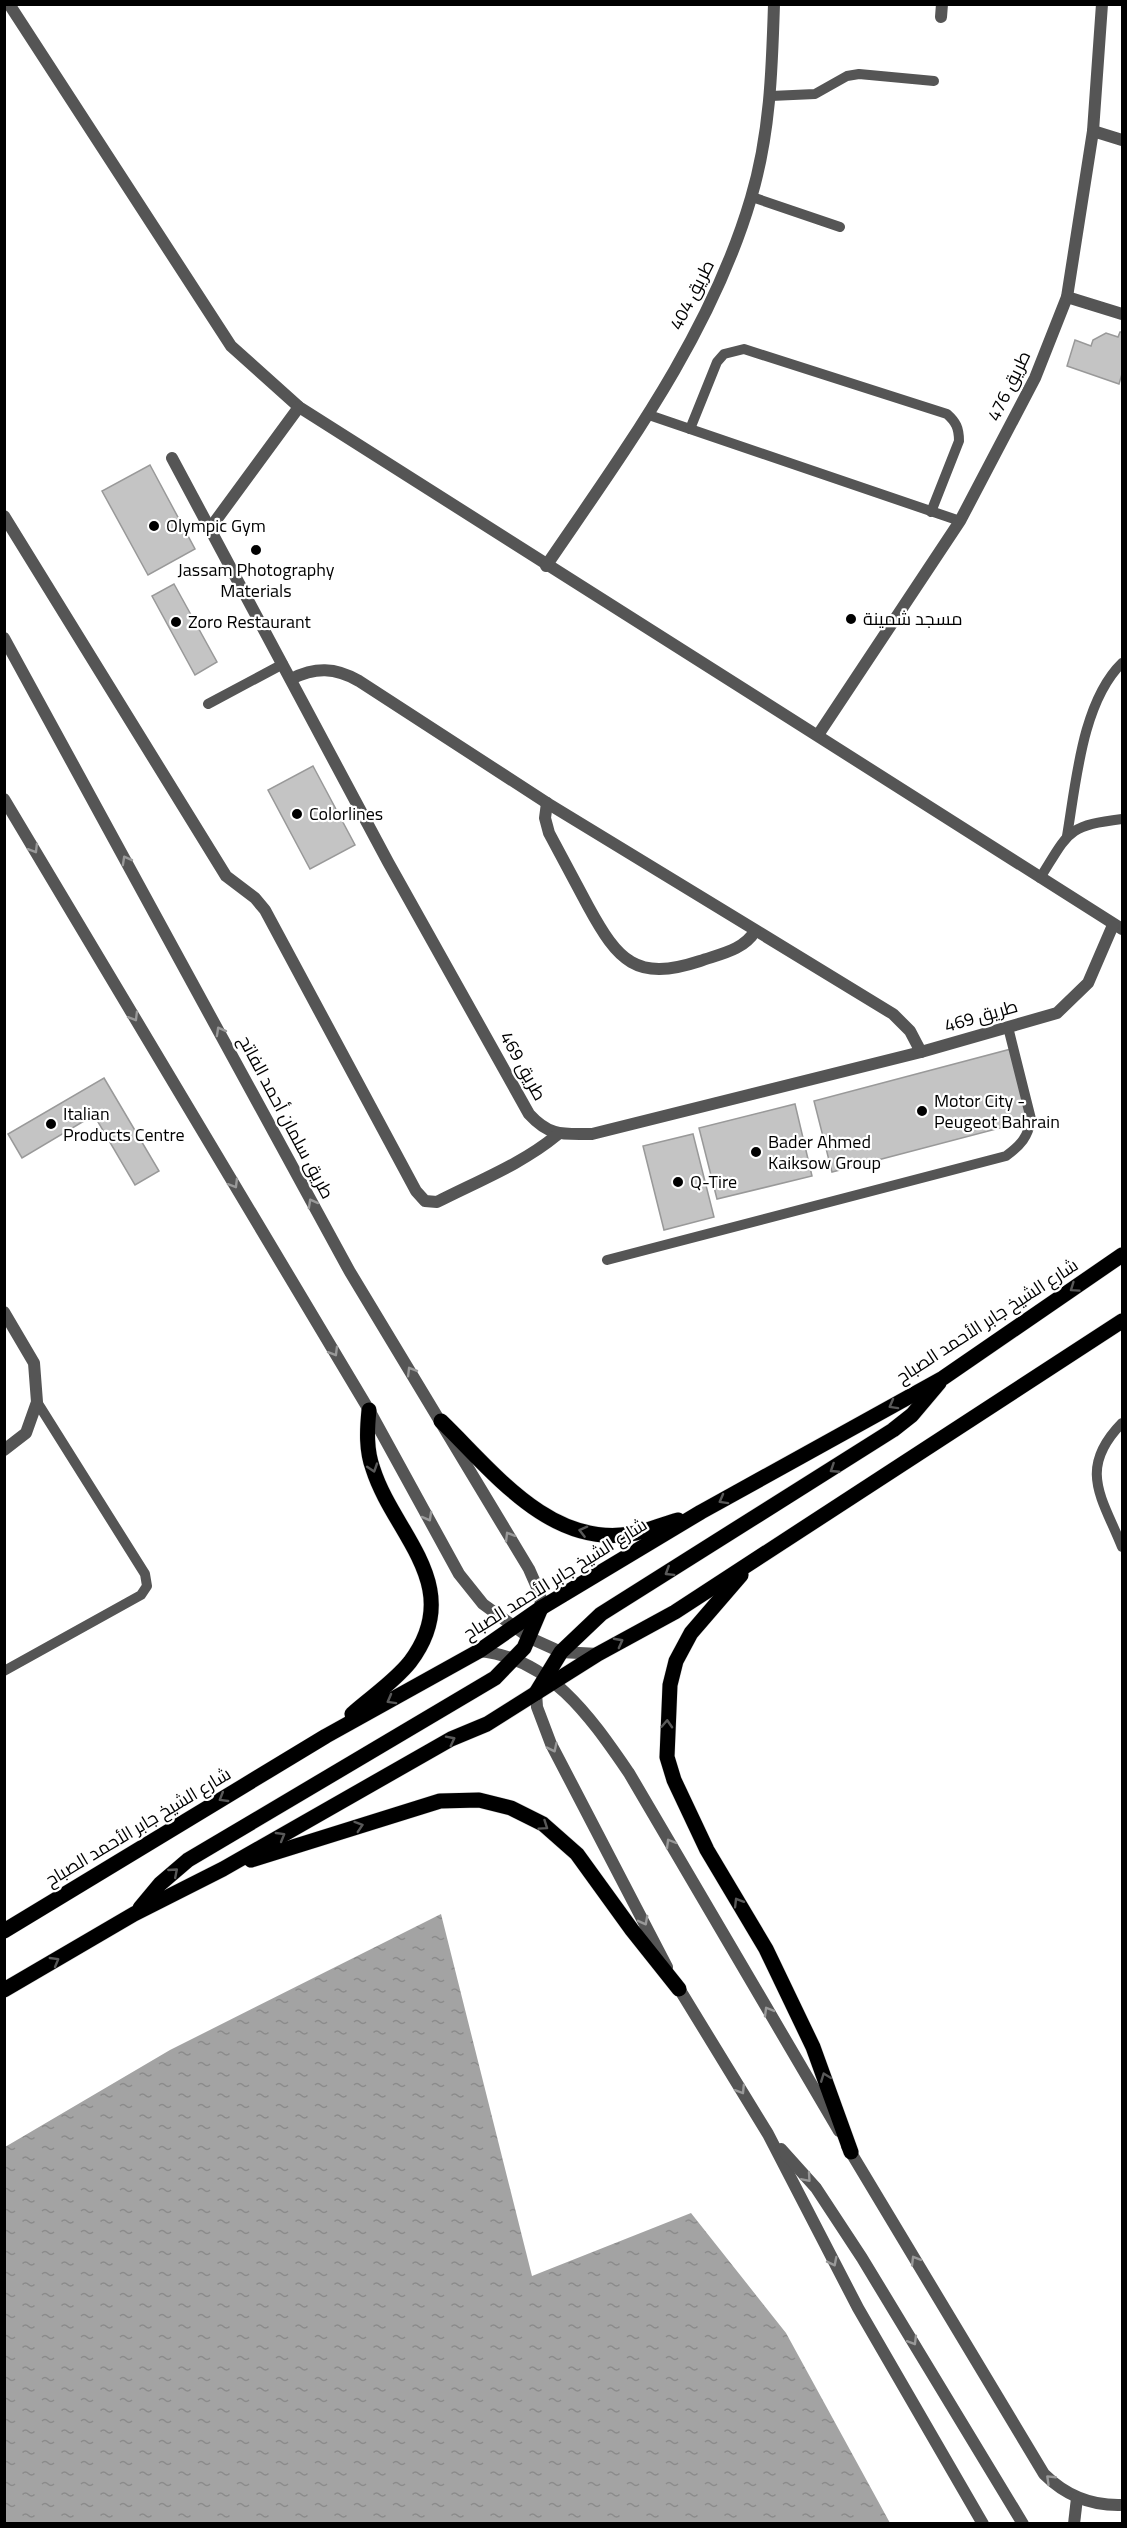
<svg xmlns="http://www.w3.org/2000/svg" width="1127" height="2528" font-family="'Titillium Web',Cairo,sans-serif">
<defs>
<pattern id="water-ripples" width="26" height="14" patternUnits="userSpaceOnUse" patternTransform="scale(1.5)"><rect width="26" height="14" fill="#a3a3a3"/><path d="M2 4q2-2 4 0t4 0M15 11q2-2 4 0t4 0" fill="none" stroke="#8b8b8b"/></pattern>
</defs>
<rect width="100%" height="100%" fill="#fff"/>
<path fill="url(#water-ripples)" d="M441,1914L532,2276L691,2213L786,2333L890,2523H5V2147L170,2050Z"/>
<g fill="#c4c4c4" stroke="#999" stroke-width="1.5">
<path d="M1120,332H1122V374L1119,384L1067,366L1075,340L1091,346L1093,340L1106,333L1118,337Z"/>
<path d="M150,465L195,549L148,575L102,491Z"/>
<path d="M174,584L217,662L195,675L152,596Z"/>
<path d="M313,766L355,845L310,869L268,790Z"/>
<path d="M1011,1049L1030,1120L832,1172L814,1101Z"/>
<path d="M104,1078L159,1171L135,1185L94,1115L22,1158L8,1134Z"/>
<path d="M795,1104L812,1176L717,1199L699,1128Z"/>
<path d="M693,1134L714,1217L664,1230L643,1146Z"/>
</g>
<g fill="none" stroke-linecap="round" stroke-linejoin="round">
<g stroke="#dbdbdb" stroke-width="16">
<g id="primary">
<path d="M441,1421C492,1470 549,1547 630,1534C646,1532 662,1524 678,1520"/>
<path d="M741,1575L691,1633L676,1661L670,1685L667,1757L674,1780L707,1850L766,1949L813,2047L851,2152"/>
<path d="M536,1693L561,1652L601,1614L893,1430L912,1415L939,1383"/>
<path d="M352,1714C371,1697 394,1682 410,1662C467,1586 394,1535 373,1469C366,1450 367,1430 369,1410"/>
<path d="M251,1860L440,1801L479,1800L511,1808L543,1824L577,1854L632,1930L679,1989"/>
<path d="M140,1908L160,1884L188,1860L495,1678L524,1648L541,1608"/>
<path d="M4,1931L326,1736L479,1651L541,1608L701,1512L943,1378L1122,1255"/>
<path d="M4,1990L134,1914L223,1869L451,1739L487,1724L598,1654L675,1612L1122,1321"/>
</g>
</g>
<g stroke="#555" stroke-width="10">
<path d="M771,96L815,94L847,76L859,74L934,81"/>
<path d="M752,197L840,227"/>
<path d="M649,415L960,521"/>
<path d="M690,429L717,362L724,354L744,349L947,414C956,422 959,428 959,441L931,512"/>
<path d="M208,704L283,664"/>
<path d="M1067,836C1076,783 1082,702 1122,663"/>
<path d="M1040,878C1069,832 1066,826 1122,819"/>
<path d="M607,1260L1006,1156C1021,1145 1028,1137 1031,1119L1008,1027"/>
<path d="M1122,1423C1077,1469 1102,1497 1122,1547"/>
<path d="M4,1671L141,1595L147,1586L145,1574L37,1402"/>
</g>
<g stroke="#555" stroke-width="12">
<path d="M9,4L231,346L299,407L1122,929"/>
<path d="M941,17L942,4"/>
<path d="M1093,131L1122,140"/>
<path d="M1067,297L1122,314"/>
<path d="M172,458L388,862L529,1114C550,1137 563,1134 592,1134L921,1052L1057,1013L1088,983L1113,925"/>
<path d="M4,516L226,876L255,898L265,910L416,1191L425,1201L437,1202C478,1181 522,1164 557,1135"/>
<path d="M211,527L299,407"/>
<path d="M546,566C625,450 711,334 751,198C770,135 772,70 774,4"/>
<path d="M291,679C315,667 335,667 359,681L547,803L893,1014L910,1031L921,1052"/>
<path d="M818,735L960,521L1035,378L1067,297L1093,131L1102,4"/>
<path d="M547,803L545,818L549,833C562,857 575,882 588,906C618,961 636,982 700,961C720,954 744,950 755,931"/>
<path d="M4,1312L34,1363L37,1402L26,1433L4,1450"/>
<path d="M479,1651C551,1658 591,1718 629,1773L839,2131"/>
<path d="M536,1693L537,1707L551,1744L667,1967"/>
<path d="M675,1982L768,2134L858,2308L983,2524"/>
<path d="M847,2146L1044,2474C1066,2496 1091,2506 1122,2505"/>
<path d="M781,2149L816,2188L862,2258L1023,2524"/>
<path d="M1074,2524L1077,2498"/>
</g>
<g stroke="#555" stroke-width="12">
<path d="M4,638L350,1272L529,1569L540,1594L541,1608"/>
<path d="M4,799L369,1410L459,1574L483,1604L530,1638L561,1652L598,1654"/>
</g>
<use href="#primary" stroke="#000" stroke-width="15"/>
</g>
<defs><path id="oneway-chevron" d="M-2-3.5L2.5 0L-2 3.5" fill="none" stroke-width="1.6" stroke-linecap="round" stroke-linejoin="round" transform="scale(1.5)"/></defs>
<g stroke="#999">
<use href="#oneway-chevron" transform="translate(34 849) rotate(59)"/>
<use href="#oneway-chevron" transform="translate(126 860) rotate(-119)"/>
<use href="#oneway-chevron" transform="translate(134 1017) rotate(59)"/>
<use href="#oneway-chevron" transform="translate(220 1031) rotate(-119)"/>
<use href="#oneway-chevron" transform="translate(234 1184) rotate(59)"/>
<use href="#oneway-chevron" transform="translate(312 1203) rotate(-119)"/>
<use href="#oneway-chevron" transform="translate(334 1352) rotate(59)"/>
<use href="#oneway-chevron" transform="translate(411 1371) rotate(-121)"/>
<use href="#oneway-chevron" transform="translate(428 1517) rotate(61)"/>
<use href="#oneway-chevron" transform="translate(509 1536) rotate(-121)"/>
<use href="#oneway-chevron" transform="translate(553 1748) rotate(64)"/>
<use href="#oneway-chevron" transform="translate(670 1843) rotate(-120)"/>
<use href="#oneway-chevron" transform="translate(644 1921) rotate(62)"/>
<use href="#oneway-chevron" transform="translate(768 2011) rotate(-120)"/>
<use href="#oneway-chevron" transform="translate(741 2090) rotate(58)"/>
<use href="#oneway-chevron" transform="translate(807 2178) rotate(49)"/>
<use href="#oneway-chevron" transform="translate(915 2260) rotate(-121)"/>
<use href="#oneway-chevron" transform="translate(833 2262) rotate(63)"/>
<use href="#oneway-chevron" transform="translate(913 2341) rotate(59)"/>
<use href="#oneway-chevron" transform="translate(1050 2479) rotate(-136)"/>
</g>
<g stroke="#595959">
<use href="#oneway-chevron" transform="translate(1074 1288) rotate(145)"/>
<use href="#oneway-chevron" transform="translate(893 1405) rotate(151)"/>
<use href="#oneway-chevron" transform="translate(373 1468) rotate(72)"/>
<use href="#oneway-chevron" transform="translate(834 1469) rotate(147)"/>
<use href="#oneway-chevron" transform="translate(723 1500) rotate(151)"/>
<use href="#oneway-chevron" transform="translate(583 1531) rotate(-166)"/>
<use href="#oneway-chevron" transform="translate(669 1572) rotate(148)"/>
<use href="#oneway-chevron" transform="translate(619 1642) rotate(-28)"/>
<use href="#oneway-chevron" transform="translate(391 1700) rotate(151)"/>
<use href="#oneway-chevron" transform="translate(667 1724) rotate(-87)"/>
<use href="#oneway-chevron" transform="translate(451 1740) rotate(-27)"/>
<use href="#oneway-chevron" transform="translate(223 1798) rotate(149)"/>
<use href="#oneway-chevron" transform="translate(359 1826) rotate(-18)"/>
<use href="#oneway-chevron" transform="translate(544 1826) rotate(34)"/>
<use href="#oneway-chevron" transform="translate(281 1836) rotate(-30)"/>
<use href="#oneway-chevron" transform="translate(174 1872) rotate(-41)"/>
<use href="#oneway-chevron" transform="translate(738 1902) rotate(-121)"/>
<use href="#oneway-chevron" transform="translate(55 1961) rotate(-30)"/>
<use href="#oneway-chevron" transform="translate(825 2077) rotate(-111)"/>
</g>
<g fill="#000" stroke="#fff" stroke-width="2">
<circle cx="154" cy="526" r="6"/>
<circle cx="256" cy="550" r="6"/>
<circle cx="851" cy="619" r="6"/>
<circle cx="176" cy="622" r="6"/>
<circle cx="297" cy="814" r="6"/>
<circle cx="922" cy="1111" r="6"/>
<circle cx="51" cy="1124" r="6"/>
<circle cx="756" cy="1152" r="6"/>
<circle cx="678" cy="1182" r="6"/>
</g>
<g text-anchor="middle" stroke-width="4.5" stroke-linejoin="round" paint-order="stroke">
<g font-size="18" fill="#000" stroke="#fff">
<text transform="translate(692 295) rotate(-63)" y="6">طريق 404</text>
<text transform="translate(1009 386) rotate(-64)" y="6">طريق 476</text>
<text transform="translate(981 1016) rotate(-16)" y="6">طريق 469</text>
<text transform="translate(523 1066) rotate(61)" y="6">طريق 469</text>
<text transform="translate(286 1117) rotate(62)" y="6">طريق سلمان أحمد الفاتح</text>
<text transform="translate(987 1321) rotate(-33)" y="6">شارع الشيخ جابر الأحمد الصباح</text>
<text transform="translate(555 1579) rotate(-32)" y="6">شارع الشيخ جابر الأحمد الصباح</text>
<text transform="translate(138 1827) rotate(-31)" y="6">شارع الشيخ جابر الأحمد الصباح</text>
</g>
<g font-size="18" fill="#000" stroke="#fff" text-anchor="start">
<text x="166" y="532">Olympic Gym</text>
<text x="256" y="576" text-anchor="middle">Jassam Photography<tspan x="256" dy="21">Materials</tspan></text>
<text x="863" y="625">مسجد شمينة</text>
<text x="188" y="628">Zoro Restaurant</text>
<text x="309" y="820">Colorlines</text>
<text x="934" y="1107">Motor City -<tspan x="934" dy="21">Peugeot Bahrain</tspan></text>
<text x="63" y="1120">Italian<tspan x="63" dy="21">Products Centre</tspan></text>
<text x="768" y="1148">Bader Ahmed<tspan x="768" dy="21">Kaiksow Group</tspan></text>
<text x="690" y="1188">Q-Tire</text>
</g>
</g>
<rect width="1127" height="2528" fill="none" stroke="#000000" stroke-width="12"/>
</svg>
